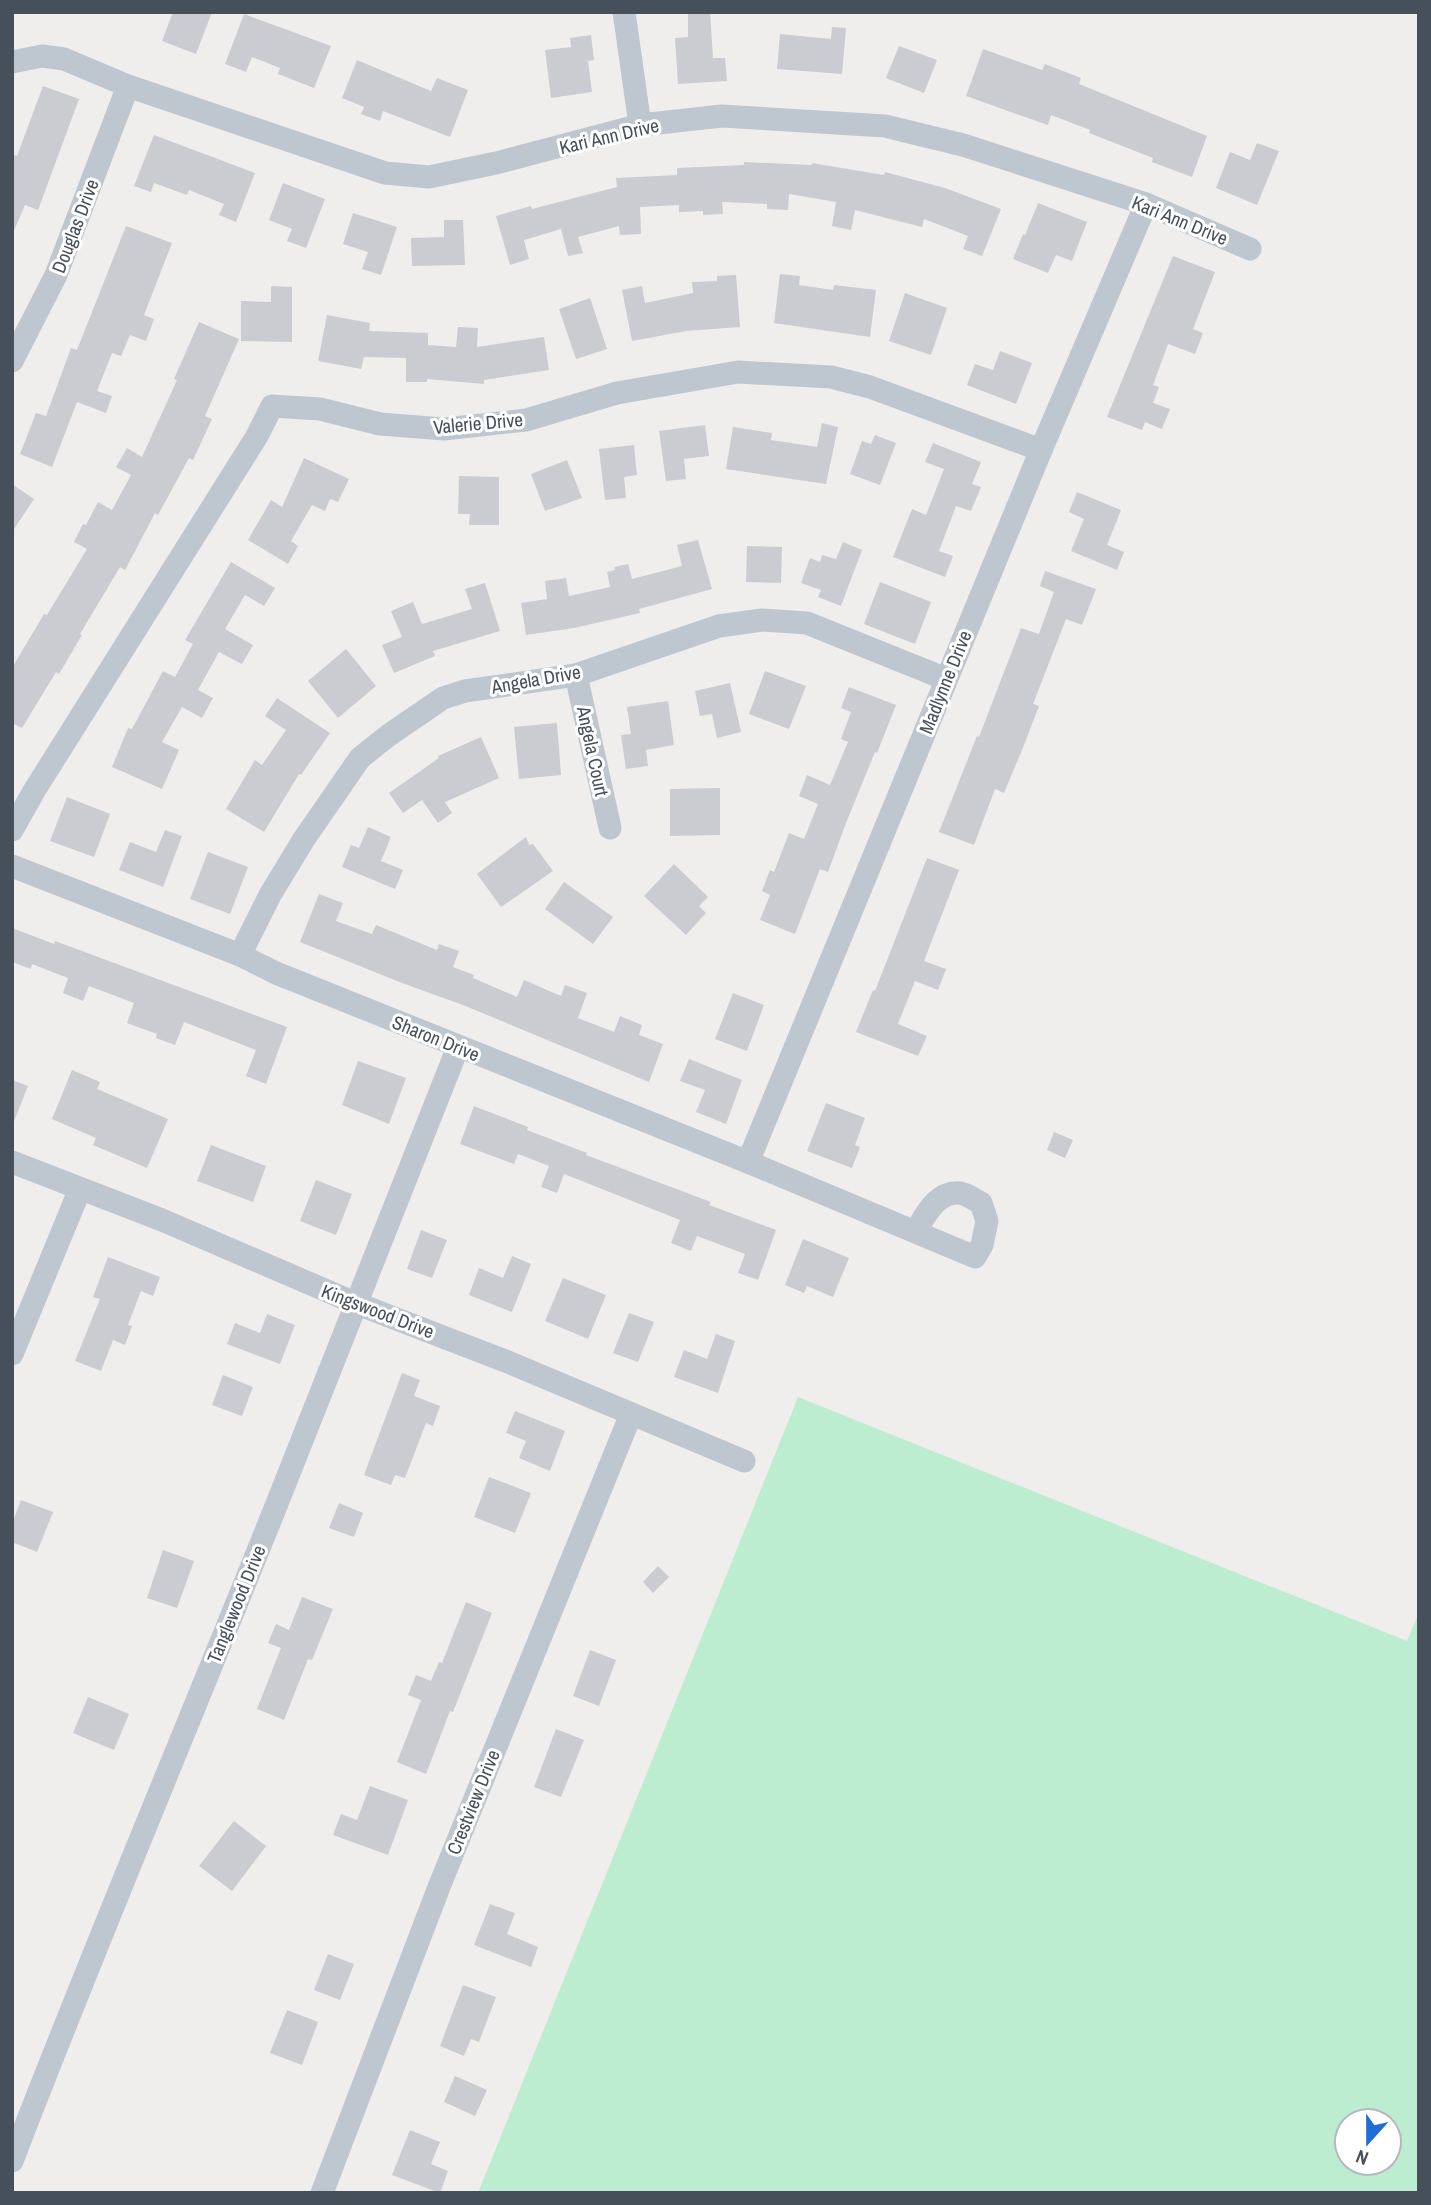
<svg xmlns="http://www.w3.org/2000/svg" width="1431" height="2205" font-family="'Archivo Narrow',sans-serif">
<rect width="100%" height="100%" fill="#f0eded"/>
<path fill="#bcedd0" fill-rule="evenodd" d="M798,1397L1407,1641L1419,1612V2193H478ZM1347,2121H1389V2163H1347Z"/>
<g fill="#caccd2">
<path d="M173,12H212L196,54L162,41Z"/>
<path d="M688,12H710L713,58H725L727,81L678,84L675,38L688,37Z"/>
<path d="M244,14L331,46L314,88L278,74L280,68L252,57L246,72L225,64Z"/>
<path d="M832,27L846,28L842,74L777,69L780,34L831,39Z"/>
<path d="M591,35L594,60L588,61L592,92L551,98L545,50L571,47L570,38Z"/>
<path d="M899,46L937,60L924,93L886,78Z"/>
<path d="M983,49L1042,70L1045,64L1081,78L1079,84L1207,136L1192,177L1152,162L1153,158L1089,133L1090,130L1051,115L1048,125L966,96Z"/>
<path d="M357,60L431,91L437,78L468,90L450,137L383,111L380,121L361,114L364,107L342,98Z"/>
<path d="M43,86L79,99L38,210L25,205L12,235V154L17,156Z"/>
<path d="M154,135L255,173L236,222L219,215L224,204L189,190L187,195L154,183L151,192L134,186Z"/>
<path d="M1257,143L1279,151L1257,205L1216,188L1230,152L1250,160Z"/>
<path d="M744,162L812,165V163L884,175L885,172L945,188L1001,209L982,256L963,249L968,236L924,219L922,227L855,210L851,230L832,226L836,202L789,194L788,210L767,209V204L722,202L723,214L703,215V211L679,212V205L640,207L641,234L620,235L619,226L578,237L583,253L568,256L561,229L524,240L529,259L510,265L496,216L531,206L532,209L617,187L616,178L677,175V168L744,165Z"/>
<path d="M283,183L325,199L306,248L287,241L292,229L269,220Z"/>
<path d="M1038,203L1087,222L1072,261L1056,255L1048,273L1013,259L1023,234L1025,235Z"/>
<path d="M353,213L397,227L381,275L362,269L368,252L343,244Z"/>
<path d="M444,220H463L465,265L412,266L411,238L444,237Z"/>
<path d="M126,226L172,243L144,315L154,319L146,341L130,335L121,356L112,353L97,391L112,396L106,413L77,402L52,467L20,454L36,413L46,416L71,348L77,350Z"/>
<path d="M1173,256L1215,272L1193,329L1203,333L1195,354L1168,344L1153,385L1159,387L1153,403L1170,409L1162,429L1145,422L1142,430L1107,417Z"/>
<path d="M780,274L800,276L799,285L833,290L834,285L876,290L870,337L774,323Z"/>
<path d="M736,275L740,327L686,331L632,341L622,290L642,286L645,303L693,293L692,282L717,281V276Z"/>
<path d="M271,286L292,287V342L241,341V301L271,302Z"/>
<path d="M905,293L947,308L931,355L889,341Z"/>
<path d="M590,298L607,349L576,359L559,309Z"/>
<path d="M327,315L370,323L369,331L428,333V345L456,347L458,327L478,328L477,347L544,337L549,370L484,380V384L427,379V382H406V358L364,357L361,369L318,361Z"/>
<path d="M199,322L239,339L205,416L212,419L193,460L189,458L158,515L155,513L125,570L120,567L80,634L82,635L59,674L56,672L22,728L12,723V668L44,614L47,615L87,549L74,542L83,524L86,525L98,502L112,510L131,475L116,467L127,448L142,457L177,380L174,379Z"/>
<path d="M1000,351L1032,363L1016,404L967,385L975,364L993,370Z"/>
<path d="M822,423L838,427L826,484L726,469L733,427L772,433L771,440L817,447Z"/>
<path d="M705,425L709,456L684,459L686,479L666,481L659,431Z"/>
<path d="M875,435L896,443L880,485L850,474L862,441L871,444Z"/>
<path d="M933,443L981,462L972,484L981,487L971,511L956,506L939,551L953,556L945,577L893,557L912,509L926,515L944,469L925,462Z"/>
<path d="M634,445L637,475L624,477L626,498L605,500L599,449Z"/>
<path d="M304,458L349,479L338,502L330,499L325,511L312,505L291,541L298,546L288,564L248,540L271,500L282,507Z"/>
<path d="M567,460L582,498L545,511L531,474Z"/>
<path d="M459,476L499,477V525H469L470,514H458Z"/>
<path d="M12,484L34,499L12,532Z"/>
<path d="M1077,492L1121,510L1107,545L1124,552L1117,570L1071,551L1084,519L1069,512Z"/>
<path d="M698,540L712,589L639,609L640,613L574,628L526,635L521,603L547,599L545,581L566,578L569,596L610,587L607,572L615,570L614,567L628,564L632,579L682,566L677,545Z"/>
<path d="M843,542L862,550L841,606L818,597L821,590L801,583L810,558L820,562L822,555L836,559Z"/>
<path d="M747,546L782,547L781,583L746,582Z"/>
<path d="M231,562L275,588L264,606L245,595L225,629L253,645L242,664L219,652L198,690L213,698L202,718L182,707L162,742L179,750L162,789L112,767L128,728L132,729L163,671L175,677L193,644L185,640Z"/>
<path d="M1045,571L1096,589L1082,625L1066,619L1033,704L1039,706L1024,745L1004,793L995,789L974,845L939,832L977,736L979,737L1021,628L1039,634L1054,592L1040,586Z"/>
<path d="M880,582L931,602L915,644L864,624Z"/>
<path d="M485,583L500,631L433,651L435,656L394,673L382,645L402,637L391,611L413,602L422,624L472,609L465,589Z"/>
<path d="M346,649L376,686L338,718L308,681Z"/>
<path d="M765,671L806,686L789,729L749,714Z"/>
<path d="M730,683L741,732L717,738L712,714L700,716L695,691Z"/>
<path d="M849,687L896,705L877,753L875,752L846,823L828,872L820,869L795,934L760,920L770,895L762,891L770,870L774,872L789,833L804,839L818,804L799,796L807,775L830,785L848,742L841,739L851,712L841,708Z"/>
<path d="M277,698L330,733L301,775L299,774L264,832L226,809L255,760L262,765L286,730L265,716Z"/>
<path d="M668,701L674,745L646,750L648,766L626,769L621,735L631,734L627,707Z"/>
<path d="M557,723L561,775L519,779L514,727Z"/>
<path d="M481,737L499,778L445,802L452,813L438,823L422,800L403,813L389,793L439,758L438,756Z"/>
<path d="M720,788V835L670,836V789Z"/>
<path d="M67,797L110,814L94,857L50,841Z"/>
<path d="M368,827L391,837L381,861L403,870L395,889L342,867L351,845L359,848Z"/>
<path d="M165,830L182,836L163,887L119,870L130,842L156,852Z"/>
<path d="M526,837L529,845L533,844L553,871L501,907L477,874Z"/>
<path d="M208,852L248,867L230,914L190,899Z"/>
<path d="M927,858L959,870L924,961L946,969L938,990L915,981L898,1024L927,1036L918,1056L856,1032L873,990L875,991Z"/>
<path d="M674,864L708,897L699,906L706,913L686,935L644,896Z"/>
<path d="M564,882L613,917L593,944L545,909Z"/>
<path d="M319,894L343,903L336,921L372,934L376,925L437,950L439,944L459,951L453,967L474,975L473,978L517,997L524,980L561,996L565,985L587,993L578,1018L614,1032L620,1016L642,1025L639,1035L663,1044L649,1082L463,1005L402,983L300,942Z"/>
<path d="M12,928L54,944L55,941L287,1027L266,1084L246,1076L256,1050L184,1022L175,1045L156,1038L157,1034L127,1023L134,1003L89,986L83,1001L63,993L68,978L32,964L31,969L12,962Z"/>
<path d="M733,993L764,1005L747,1051L715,1039Z"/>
<path d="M689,1059L742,1080L726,1124L696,1112L705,1090L680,1081Z"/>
<path d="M358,1061L406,1078L389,1124L342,1105Z"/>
<path d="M72,1070L100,1082L97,1089L168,1119L147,1168L93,1145L96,1138L52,1119Z"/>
<path d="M12,1080L28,1086L13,1124H12Z"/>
<path d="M826,1103L865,1118L855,1145L860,1147L852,1168L807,1151Z"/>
<path d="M474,1106L528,1127L527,1130L587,1153L586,1155L711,1202L709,1205L776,1230L758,1280L738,1273L745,1254L697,1236L691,1251L671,1243L680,1220L564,1174L557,1193L541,1187L549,1166L518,1154L514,1164L460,1144Z"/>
<path d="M1054,1132L1073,1140L1065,1158L1047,1150Z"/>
<path d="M211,1145L266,1166L253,1202L197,1181Z"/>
<path d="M316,1180L352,1194L336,1235L300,1221Z"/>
<path d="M421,1230L447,1240L432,1278L407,1269Z"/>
<path d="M803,1239L849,1258L833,1297L807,1286L804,1293L785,1285Z"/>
<path d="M512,1256L531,1264L512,1312L469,1295L479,1268L503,1278Z"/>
<path d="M108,1257L160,1277L153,1296L141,1291L128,1325L132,1326L125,1345L113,1340L101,1371L75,1361L100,1299L93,1297Z"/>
<path d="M563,1278L606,1295L588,1339L545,1321Z"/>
<path d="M629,1313L654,1322L638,1362L613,1353Z"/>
<path d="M267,1314L295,1325L280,1364L227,1344L235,1323L260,1333Z"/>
<path d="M716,1334L735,1341L718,1393L674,1377L684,1350L707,1359Z"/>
<path d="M402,1373L420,1380L414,1396L440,1406L433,1426L426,1423L405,1478L395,1475L391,1485L364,1475Z"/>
<path d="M223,1375L253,1387L242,1416L212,1405Z"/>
<path d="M515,1411L565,1431L550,1471L519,1458L526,1441L506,1433Z"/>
<path d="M489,1477L531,1493L515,1533L474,1517Z"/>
<path d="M21,1500L53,1512L37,1552L12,1542V1524Z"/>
<path d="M339,1503L363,1513L354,1537L329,1528Z"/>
<path d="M163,1550L194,1561L177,1608L147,1598Z"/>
<path d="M658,1566L669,1577L653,1593L643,1582Z"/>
<path d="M302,1597L333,1609L312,1660L308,1659L284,1720L257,1709L281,1648L268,1643L276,1624L289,1630Z"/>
<path d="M466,1602L492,1613L453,1712L450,1711L426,1774L397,1762L421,1700L408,1695L416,1675L431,1681L439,1662L442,1663Z"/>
<path d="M590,1650L616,1660L599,1706L573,1696Z"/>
<path d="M88,1697L129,1714L114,1750L73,1733Z"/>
<path d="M556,1729L584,1740L561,1797L534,1787Z"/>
<path d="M370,1786L408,1800L388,1855L333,1835L341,1814L357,1820Z"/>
<path d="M234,1821L266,1846L232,1891L199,1866Z"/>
<path d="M490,1904L515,1913L507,1934L538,1947L531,1967L474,1945Z"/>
<path d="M328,1954L354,1964L340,2000L314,1990Z"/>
<path d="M463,1985L496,1997L479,2042L471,2039L464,2056L440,2046Z"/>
<path d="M287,2010L318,2022L302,2065L270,2053Z"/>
<path d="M455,2076L487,2090L475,2116L444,2102Z"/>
<path d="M410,2130L440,2142L431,2164L448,2171L440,2193L392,2175Z"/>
</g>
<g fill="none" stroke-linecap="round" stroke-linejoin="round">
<g stroke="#bec7cf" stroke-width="23">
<path d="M624,12L640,125"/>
<path d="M12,62L42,56L64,59L128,86L385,173L429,177L496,163L640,125L722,116L885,126L963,145L1146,204L1250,249"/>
<path d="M12,361L56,275L128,86"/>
<path d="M576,675L610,828"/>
<path d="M12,830L34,791L257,436L272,406L320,409L380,424L444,429L526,420L617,393L738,372L831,377L870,387L1041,450"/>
<path d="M12,866L240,955L276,973L748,1162L975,1257L982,1245L987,1221L981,1203C975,1200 967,1194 960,1193C937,1191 926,1214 916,1231"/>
<path d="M240,955L270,895L304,839L360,758L389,735L443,698L465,691L576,675L719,626L762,620L807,623L946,679"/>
<path d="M12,1162L162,1220L355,1303L508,1362L744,1461"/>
<path d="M748,1162L1041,450L1146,204"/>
<path d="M12,1354L80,1189"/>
<path d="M12,2161C97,1940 190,1721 278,1501C339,1350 397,1198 458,1047"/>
<path d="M322,2193L439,1887L631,1414"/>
</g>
</g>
<g text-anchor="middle" stroke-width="6" stroke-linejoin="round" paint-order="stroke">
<g font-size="19" fill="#46505a" stroke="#fff">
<text transform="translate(609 136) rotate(-13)" y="7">Kari Ann Drive</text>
<text transform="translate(1180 220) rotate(22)" y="7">Kari Ann Drive</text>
<text transform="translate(75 226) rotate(-69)" y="7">Douglas Drive</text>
<text transform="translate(478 423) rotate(-5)" y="7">Valerie Drive</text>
<text transform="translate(536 679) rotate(-10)" y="7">Angela Drive</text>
<text transform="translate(945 682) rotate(-68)" y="7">Madlynne Drive</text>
<text transform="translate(593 751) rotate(78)" y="7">Angela Court</text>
<text transform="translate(436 1038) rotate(22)" y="7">Sharon Drive</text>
<text transform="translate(378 1311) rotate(21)" y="7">Kingswood Drive</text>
<text transform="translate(236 1604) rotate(-68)" y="7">Tanglewood Drive</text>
<text transform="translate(473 1802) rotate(-68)" y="7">Crestview Drive</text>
</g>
</g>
<rect width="1431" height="2205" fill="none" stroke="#46505a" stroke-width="28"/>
<g transform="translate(1368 2142) rotate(201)"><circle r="33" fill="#ffffff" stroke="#b5b9bd" stroke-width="2"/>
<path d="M0-5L12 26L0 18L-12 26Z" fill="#1f6dd8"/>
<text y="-10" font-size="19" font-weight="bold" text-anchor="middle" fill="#46505a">N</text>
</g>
</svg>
